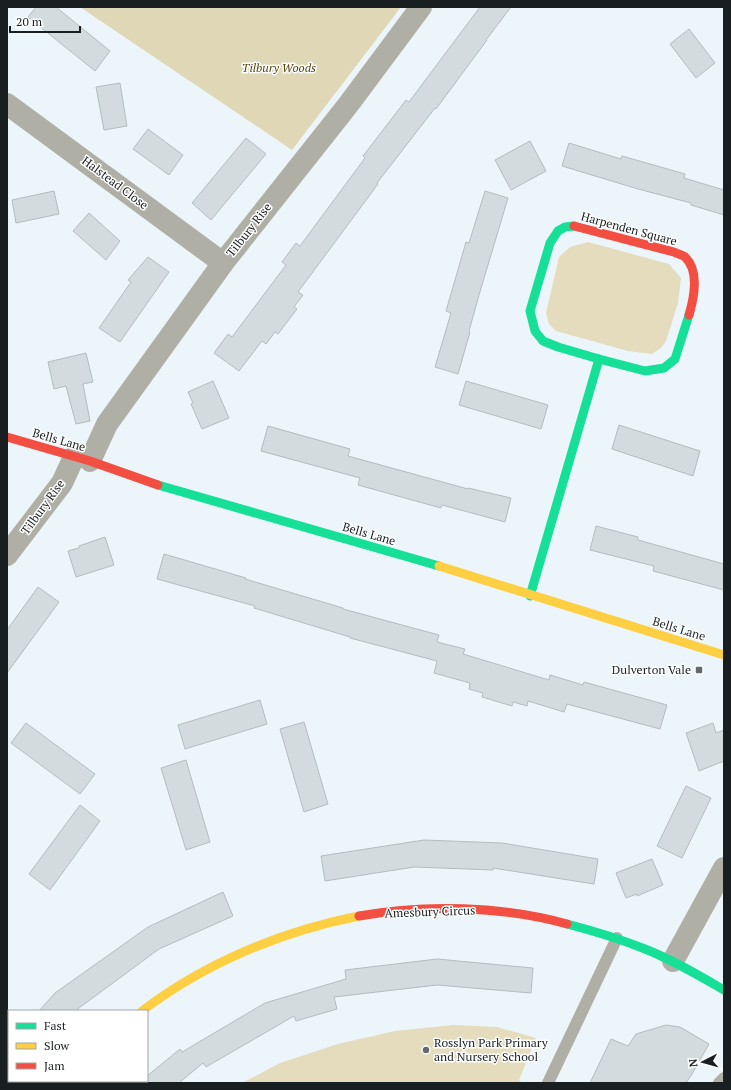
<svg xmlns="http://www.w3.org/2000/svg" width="731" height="1090" font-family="'PT Serif',serif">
<rect width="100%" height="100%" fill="#ecf5f9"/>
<g fill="#e5dcbe">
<path d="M588,242L669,264L681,278L678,303L666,341L661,348L652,354L628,351L556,331L549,324L546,313L559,257L570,247Z"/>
<path d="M453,1025L497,1027L536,1038L519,1080L522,1083H242L280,1063L338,1044L395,1031Z"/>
</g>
<path fill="#e0d7b6" d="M80,7H401L292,150Z"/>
<g fill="#d4dbdf" stroke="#b5bcbf">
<path d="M36,7H56L110,51L95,71L28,17Z"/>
<path d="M480,7H511L486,40H487L436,109L435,108L377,183L378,184L298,292L303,295L294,307L297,309L278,334L275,332L266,344L262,341L239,371L214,353L228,334L232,337L286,265L282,262L296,243L300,246L365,158L363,156L406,100L409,102Z"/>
<path d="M689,29L715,63L696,78L670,44Z"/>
<path d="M120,83L127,126L104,130L96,87Z"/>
<path d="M148,129L183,155L169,175L133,149Z"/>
<path d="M246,138L266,154L211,220L192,203Z"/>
<path d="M530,141L546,171L511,190L495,160Z"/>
<path d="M569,143L621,159L622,156L685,174L684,178L724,190V215L691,205V203L638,189L562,166Z"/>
<path d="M54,191L59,214L16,223L12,200Z"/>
<path d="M485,191L508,198L479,295L469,331L470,332L458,374L435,367L451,313L446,311L466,242L469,243Z"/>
<path d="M89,213L120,241L106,260L73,231Z"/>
<path d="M148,257L169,272L120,342L99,328L131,282L128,280Z"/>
<path d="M86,353L93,382L83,384L90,421L76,424L66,386L54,389L48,362Z"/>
<path d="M213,381L229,418L202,429L191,404L193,403L188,392Z"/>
<path d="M466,381L548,405L541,429L459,405Z"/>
<path d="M619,425L700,451L693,476L612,449Z"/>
<path d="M268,426L350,449L348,456L468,489V488L511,498L505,522L442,505L441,508L358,485L360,478L261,451Z"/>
<path d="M596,526L638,537V540L724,564V590L653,571L654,566L590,550Z"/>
<path d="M105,537L114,565L76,577L68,551L79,548V546Z"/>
<path d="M164,554L246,578L245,579L343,608V609L439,635L437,642L465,649L463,654L549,680L550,675L583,685L584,682L667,705L660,729L567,704L564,712L528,701L527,706L513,702L512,706L482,697L483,693L469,689L470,683L434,673L437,661L350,638V637L254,608L255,606L157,579Z"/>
<path d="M38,587L59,602L7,673V630Z"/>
<path d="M260,700L267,724L185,749L178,725Z"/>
<path d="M304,722L328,804L304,812L280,729Z"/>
<path d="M26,723L95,774L80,794L11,743Z"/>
<path d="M713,723L716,733L724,730V761L699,771L686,733Z"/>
<path d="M186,760L210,842L186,850L161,768Z"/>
<path d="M686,786L711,798L682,858L657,846Z"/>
<path d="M80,805L100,821L50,890L29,874Z"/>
<path d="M424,840L502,843L598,859L594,884L493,868V870L414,867L325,881L321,856Z"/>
<path d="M652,859L663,885L637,896V894L626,898L616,873Z"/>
<path d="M223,892L233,916L159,949L75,1011H39L55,993L148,927Z"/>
<path d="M437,959L533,968L531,993L437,985L334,997L337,1009L296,1021L294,1016L206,1067L203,1063L179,1083H139L141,1081H147V1076L180,1049L182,1052L265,1003L346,979L345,970Z"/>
<path d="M666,1025L680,1027L709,1044L692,1074L686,1083H590L611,1039L628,1046L636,1034Z"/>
</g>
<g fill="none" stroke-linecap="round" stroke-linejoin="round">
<g stroke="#b0afa5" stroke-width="12">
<path d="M548,1083L617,938"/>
<path d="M719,1083L724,1078"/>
</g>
<g stroke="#b0afa5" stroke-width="22">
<path d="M7,104L223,263"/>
<path d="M90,461L107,424L223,263L348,105L421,7"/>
<path d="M7,555L62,483L74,457"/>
<path d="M673,961L724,868"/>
<path d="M64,1083L66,1081"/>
</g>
<g stroke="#16e098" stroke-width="9">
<path d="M599,359L645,371L664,368L675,359L689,315"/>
<path d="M158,485L439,566"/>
<path d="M530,596L599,359L558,347L543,341L535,331L530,311L550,243L558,231L565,227L574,226"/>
<path d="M567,924C594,931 620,939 645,949C673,960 698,975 724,990"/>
</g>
<g stroke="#ffcf43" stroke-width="9">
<path d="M439,566L724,655"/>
<path d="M142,1011C205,963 282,931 359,916"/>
</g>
<g stroke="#f24e42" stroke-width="9">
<path d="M574,226L674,252C677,254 683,255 685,257C700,271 694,298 689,315"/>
<path d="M7,437L90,461L158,485"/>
<path d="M359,916C425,904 502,906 567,924"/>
</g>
</g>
<g fill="#636a6d" stroke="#fff" stroke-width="1.5">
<rect x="695" y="666" width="8" height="8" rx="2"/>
<circle cx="426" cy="1050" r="4"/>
</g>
<g text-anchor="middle" stroke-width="3" stroke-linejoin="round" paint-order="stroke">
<g font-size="12" font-style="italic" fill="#564413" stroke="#fff">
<text x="279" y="72">Tilbury Woods</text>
</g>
<g font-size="12" fill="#191f21" stroke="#fff">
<text transform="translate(115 183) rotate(37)" y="4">Halstead Close</text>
<text transform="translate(629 229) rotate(15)" y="4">Harpenden Square</text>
<text transform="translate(249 230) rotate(-52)" y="4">Tilbury Rise</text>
<text transform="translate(59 440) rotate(16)" y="4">Bells Lane</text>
<text transform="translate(43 507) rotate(-54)" y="4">Tilbury Rise</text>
<text transform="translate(369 534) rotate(16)" y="4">Bells Lane</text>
<text transform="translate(679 629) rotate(17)" y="4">Bells Lane</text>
<text transform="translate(430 912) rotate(-2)" y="4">Amesbury Circus</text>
</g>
<g font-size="12" fill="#191f21" stroke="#fff" text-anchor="end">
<text x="691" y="674">Dulverton Vale</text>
<text x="434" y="1047" text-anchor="start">Rosslyn Park Primary<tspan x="434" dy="14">and Nursery School</tspan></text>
</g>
</g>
<rect width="731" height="1090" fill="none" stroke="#191f21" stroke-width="16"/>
<rect x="8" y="1010" width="140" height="72" fill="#ffffff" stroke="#a3a5a6"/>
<rect x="16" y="1023" width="20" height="6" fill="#16e098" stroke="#a3a5a6"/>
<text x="44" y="1030" font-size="12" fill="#191f21">Fast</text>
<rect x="16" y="1043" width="20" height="6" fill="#ffcf43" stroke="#a3a5a6"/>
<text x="44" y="1050" font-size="12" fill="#191f21">Slow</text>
<rect x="16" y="1063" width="20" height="6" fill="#f24e42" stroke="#a3a5a6"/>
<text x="44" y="1070" font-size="12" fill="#191f21">Jam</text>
<g transform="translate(703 1062) rotate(264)" stroke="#ffffff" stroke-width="3" paint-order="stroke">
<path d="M0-3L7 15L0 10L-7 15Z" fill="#191f21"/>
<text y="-6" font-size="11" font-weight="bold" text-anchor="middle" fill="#191f21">N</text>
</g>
<path d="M10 26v6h70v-6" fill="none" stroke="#191f21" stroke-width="2"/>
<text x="16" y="26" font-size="12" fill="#191f21" stroke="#ffffff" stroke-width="3" paint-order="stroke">20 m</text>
</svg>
